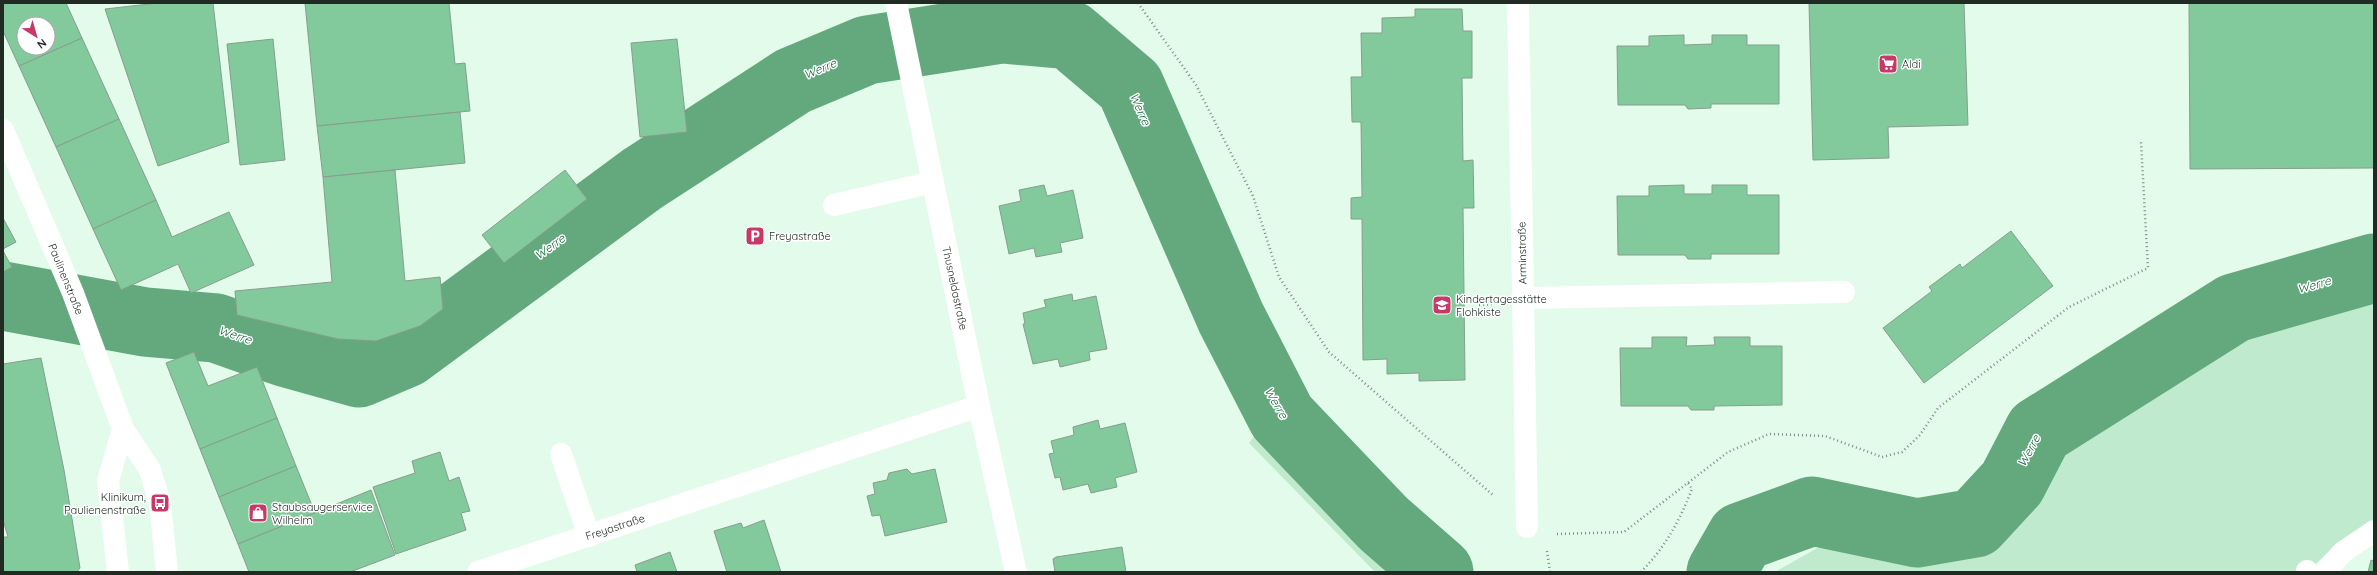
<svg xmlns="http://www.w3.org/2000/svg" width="2377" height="575" font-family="Quicksand,sans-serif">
<rect width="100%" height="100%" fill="#e2fbea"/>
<g fill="#bfeacd">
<path d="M2374,293V522L2339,542L2307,572H1775L1835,538L1925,545L1993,527L2025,493L2048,440L2251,321Z"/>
<path d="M1261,428L1414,572H1375L1249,443Z"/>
</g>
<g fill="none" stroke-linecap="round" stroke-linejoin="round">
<g stroke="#63a97d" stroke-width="69">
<path d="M3,296L145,322L216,328L284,352L359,373L406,353L642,179L793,81L867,50L1002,29L1070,35L1130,86L1231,318L1282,417L1383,523L1439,572"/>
<path d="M1721,572L1741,537L1812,511L1917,533L1975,523L2012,483L2039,431L2234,308L2374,268"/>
</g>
</g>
<g fill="#82c99b" stroke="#879e8e" fill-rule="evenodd">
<path d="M3,3H66L82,38L19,66L3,31ZM24,24H48V48H24Z"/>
<path d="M158,3H213L229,142L158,166L105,9Z"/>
<path d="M305,3H449L455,64L465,63L470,111L317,126Z"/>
<path d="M1809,3H1964L1968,125L1888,127L1889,158L1813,160Z"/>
<path d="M2189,3H2374V168L2190,169Z"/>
<path d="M1415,9H1462L1463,31H1472V78H1462L1463,161L1473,160L1474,208H1463L1465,380L1419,381V373L1387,374V359L1363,360L1362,219H1351V198L1362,197L1361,122H1352L1351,77H1362L1361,33H1382V18L1415,17Z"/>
<path d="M1684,35V45L1712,44V35H1747V45H1779V104H1711V108L1688,109L1685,105H1618L1617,46H1649V36Z"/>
<path d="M82,38L119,119L56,147L19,66Z"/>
<path d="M273,39L285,160L240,165L227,44Z"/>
<path d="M677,39L687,132L640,137L631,43Z"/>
<path d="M460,112L465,163L323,177L317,126Z"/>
<path d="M119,119L156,200L93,229L56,147Z"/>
<path d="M395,170L405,281L440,277L443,309L420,326L376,341L338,339L237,315L235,291L332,282L323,177Z"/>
<path d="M565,170L587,199L504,263L482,235Z"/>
<path d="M1044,185L1047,196L1073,190L1083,238L1060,243L1062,252L1036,257L1034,248L1009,254L999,206L1021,201L1019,190Z"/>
<path d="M1684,185V194H1712V185H1747V195H1779V254H1711V259H1688L1685,255H1618L1617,196H1649V186Z"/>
<path d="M156,200L172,237L229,212L254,265L191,293L178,264L121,290L93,229Z"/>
<path d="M3,218L16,242L3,249Z"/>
<path d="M2011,231L2053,286L1924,383L1883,328L1932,291L1929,287L1960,264L1962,268Z"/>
<path d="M3,251L12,267L3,272Z"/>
<path d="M1072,294L1073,301L1096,296L1107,349L1089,352L1090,360L1060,367L1058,359L1033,364L1023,324H1025L1023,313L1046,307L1044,300Z"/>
<path d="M1652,337H1687L1686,346L1715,345L1714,337H1750V346H1782V405L1714,406V410H1691L1688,406H1621L1620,348H1652Z"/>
<path d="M194,352L208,386L257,367L277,418L200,449L166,363Z"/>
<path d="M41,358L64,470L80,568L77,572H3V537H8L3,520V364Z"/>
<path d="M277,418L296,466L219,497L200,449Z"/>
<path d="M1098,420L1100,429L1125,423L1137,472L1115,478L1117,487L1091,493L1088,484L1063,490L1060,477L1055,478L1049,454L1054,453L1051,441L1074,435L1073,427Z"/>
<path d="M440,452L449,481L459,477L470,511L461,513L466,530L396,554L373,487L415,473L412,461Z"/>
<path d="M296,466L315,513L238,544L219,497Z"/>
<path d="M907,469L912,474L935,469L947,522L885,536L880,515L872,516L867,496L875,494L873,483L887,480L889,473Z"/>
<path d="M371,490L395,555L350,572H249L238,544Z"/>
<path d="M764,520L781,572H727L714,531L741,523L743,528Z"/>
<path d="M1122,547L1126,572H1055L1053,559L1056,557Z"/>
<path d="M670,552L677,572H637L635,565Z"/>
<path d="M2371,560L2374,561V572H2368Z"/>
</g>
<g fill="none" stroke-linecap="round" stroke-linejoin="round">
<g stroke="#7d8e82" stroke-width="2.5" stroke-dasharray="1 3" stroke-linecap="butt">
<path d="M1138,3L1196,85L1253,196L1279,277L1329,352L1494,496"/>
<path d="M1479,305L1492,304"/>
<path d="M1557,534L1624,532L1728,452L1769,434L1825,436L1882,457L1902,452L1920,435L1938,408L2069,307L2148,268L2141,142"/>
<path d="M1547,551L1550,572"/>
<path d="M1641,572C1666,546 1679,522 1692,489L1688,483"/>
</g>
<g stroke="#fff" stroke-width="22">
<path d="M834,205L933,182"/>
<path d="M1522,298L1844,292"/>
<path d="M561,454L589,536"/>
<path d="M2307,571V572"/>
<path d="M2325,572L2343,552L2374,531"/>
</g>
<g stroke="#fff" stroke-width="22">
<path d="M896,3L979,406L1016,572"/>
<path d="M1518,3L1527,527"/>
<path d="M478,572L979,406"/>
</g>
<g stroke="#fff" stroke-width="22">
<path d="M3,130L73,293L123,429L150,470L160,503L167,572"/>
<path d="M118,572L108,481L123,429"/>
</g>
</g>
<defs>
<g id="supermarket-square" transform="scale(1)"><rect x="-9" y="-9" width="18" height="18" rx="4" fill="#c73a68" stroke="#fff"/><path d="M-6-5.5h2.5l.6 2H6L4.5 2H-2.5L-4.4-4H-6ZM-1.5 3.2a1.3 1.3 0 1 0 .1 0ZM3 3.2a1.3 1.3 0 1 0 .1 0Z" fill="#fff"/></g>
<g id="parking-square" transform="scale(1)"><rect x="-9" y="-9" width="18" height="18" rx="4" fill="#c73a68" stroke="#fff"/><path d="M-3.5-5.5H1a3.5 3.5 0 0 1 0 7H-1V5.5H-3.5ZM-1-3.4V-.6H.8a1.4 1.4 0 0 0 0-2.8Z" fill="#fff"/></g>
<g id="school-square" transform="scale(1)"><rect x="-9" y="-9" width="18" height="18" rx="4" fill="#c73a68" stroke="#fff"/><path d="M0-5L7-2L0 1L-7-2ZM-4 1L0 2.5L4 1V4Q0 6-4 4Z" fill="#fff"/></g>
<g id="bus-square" transform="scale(1)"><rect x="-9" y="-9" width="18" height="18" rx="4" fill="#c73a68" stroke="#fff"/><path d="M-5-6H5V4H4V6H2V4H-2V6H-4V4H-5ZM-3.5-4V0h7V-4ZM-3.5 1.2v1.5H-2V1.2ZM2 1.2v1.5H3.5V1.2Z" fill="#fff"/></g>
<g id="shop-square" transform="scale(1)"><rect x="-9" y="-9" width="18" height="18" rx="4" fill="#c73a68" stroke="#fff"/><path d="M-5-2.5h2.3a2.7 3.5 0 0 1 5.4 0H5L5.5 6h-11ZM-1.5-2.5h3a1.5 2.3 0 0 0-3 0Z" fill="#fff"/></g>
</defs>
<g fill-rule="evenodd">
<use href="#supermarket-square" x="1888" y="64"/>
<use href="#parking-square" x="755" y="236"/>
<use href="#school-square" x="1442" y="305"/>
<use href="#bus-square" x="160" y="503"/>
<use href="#shop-square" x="258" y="513"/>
</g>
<g text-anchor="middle" stroke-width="3" stroke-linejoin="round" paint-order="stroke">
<g font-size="11" fill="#212b24" stroke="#fff" text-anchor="start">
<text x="1902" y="68">Aldi</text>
<text x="769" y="240">Freyastraße</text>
<text x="1456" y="303">Kindertagesstätte<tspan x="1456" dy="13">Flohkiste</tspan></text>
<text x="146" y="501" text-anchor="end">Klinikum,<tspan x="146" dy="13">Paulienenstraße</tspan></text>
<text x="272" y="511">Staubsaugerservice<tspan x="272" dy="13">Wilhelm</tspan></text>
</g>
<g font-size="11" fill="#212b24" stroke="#fff">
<text transform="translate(1522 253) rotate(-91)" y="4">Arminstraße</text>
<text transform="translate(66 279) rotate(68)" y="4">Paulinenstraße</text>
<text transform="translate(955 288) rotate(78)" y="4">Thusneldastraße</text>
<text transform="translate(615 527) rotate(-18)" y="4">Freyastraße</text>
</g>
<g font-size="12" font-style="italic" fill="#16673d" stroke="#fff">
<text transform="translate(820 69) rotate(-23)" y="4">Werre</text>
<text transform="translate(1140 109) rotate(66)" y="4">Werre</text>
<text transform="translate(550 247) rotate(-36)" y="4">Werre</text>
<text transform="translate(2314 285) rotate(-16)" y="4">Werre</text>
<text transform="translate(235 335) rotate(18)" y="4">Werre</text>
<text transform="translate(1276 403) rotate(60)" y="4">Werre</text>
<text transform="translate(2029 451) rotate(-62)" y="4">Werre</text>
</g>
</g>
<rect width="2377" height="575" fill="none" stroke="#212b24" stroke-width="8"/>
<g transform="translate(36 36) rotate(143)"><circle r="19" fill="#ffffff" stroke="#a6aaa7"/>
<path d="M0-3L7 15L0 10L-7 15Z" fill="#c73a68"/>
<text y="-6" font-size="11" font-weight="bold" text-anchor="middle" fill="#212b24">N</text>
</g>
</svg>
